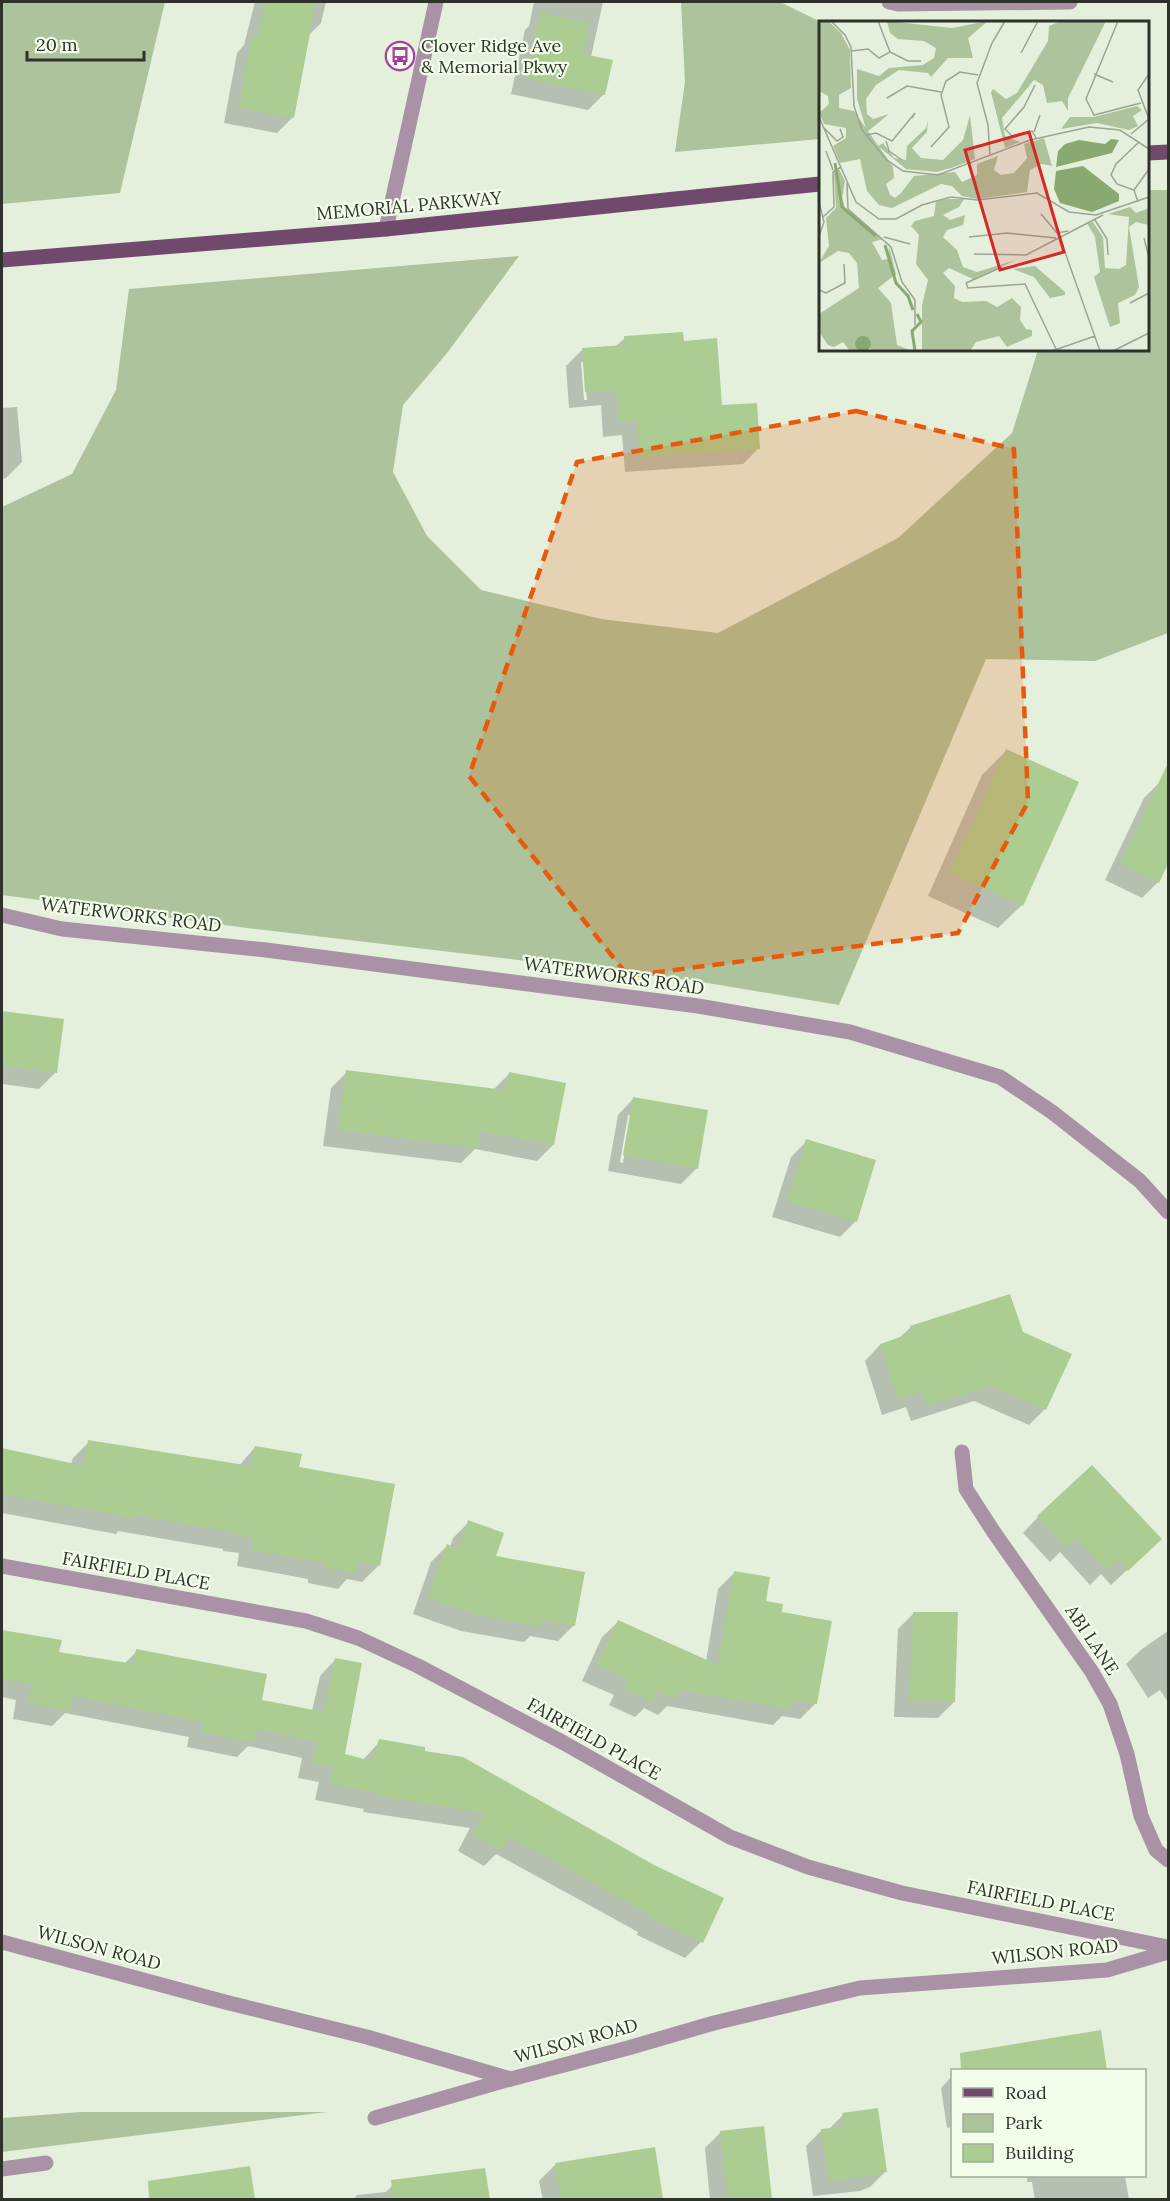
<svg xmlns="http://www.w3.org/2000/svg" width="1170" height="2201" font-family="Lora,serif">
<rect width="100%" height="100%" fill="#e4f0dc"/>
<g fill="#acc39b">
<path d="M2,2H165L120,193L2,204Z"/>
<path d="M681,2H780L821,22L820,139L675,152L685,82Z"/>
<path d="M1148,190H1168V633L1095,661L986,659L839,1005L696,981L247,928L2,895V507L72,474L116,390L129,289L519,256L447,353L403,405L393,472L427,536L481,590L601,619L718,633L898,538L1012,433L1038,350H1148Z"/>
<path d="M81,2112H327L2,2152V2118Z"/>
</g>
<g fill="#0003" fill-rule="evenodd">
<path d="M255,2H326L321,23L308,36L293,117L277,133L224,123L237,53L244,45Z"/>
<path d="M534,2H603L591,57L604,94L588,110L511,94L525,30L529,26Z"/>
<path d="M625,338L683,342L720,407L759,448L743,464L625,472L622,435L603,437L601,405L569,408L566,366L582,350L615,347ZM581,362H584L587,400H584Z"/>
<path d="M17,407L22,462L6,478L2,479V408Z"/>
<path d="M1006,751L1022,905L998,928L928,896L982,775Z"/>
<path d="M1160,782L1168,786V860L1158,882L1142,898L1105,880L1144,798Z"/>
<path d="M2,1013L62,1020L55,1073L39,1089L2,1084Z"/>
<path d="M347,1072L493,1090L509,1074L553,1145L537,1161L475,1149L461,1163L323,1146L331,1088Z"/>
<path d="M633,1099L697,1168L681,1184L608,1171L618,1115ZM628,1115H631L623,1163L620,1162Z"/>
<path d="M807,1141L856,1221L840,1237L772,1217L791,1157Z"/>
<path d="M911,1327L1045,1409L1029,1425L974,1401L911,1421L906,1407L882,1415L865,1361L880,1345L899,1338Z"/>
<path d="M89,1442L239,1466L255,1447L298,1468L378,1566L362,1582L347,1579L338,1589L308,1583V1579L237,1566L239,1553L223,1551V1549L118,1531L116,1534L2,1513V1449L71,1464L73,1458Z"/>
<path d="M1038,1517L1144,1554L1111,1585L1101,1574L1090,1585L1060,1552L1050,1562L1023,1533Z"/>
<path d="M469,1522L494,1558L574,1625L558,1641L530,1636L524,1642L461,1631L413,1614L431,1562L447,1546L450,1547L453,1538Z"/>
<path d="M734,1573L764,1602L780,1614L816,1703L800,1719L782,1716L773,1725L667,1706L658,1715L644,1708L635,1717L609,1705L614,1695L582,1681L602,1637L618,1622L706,1661L718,1589Z"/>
<path d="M914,1613L954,1702L938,1718L894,1717L898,1629Z"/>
<path d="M2,1630L57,1654L124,1664L137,1651L261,1701L312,1711L320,1676L335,1660L343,1755L363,1760L380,1741L423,1752L701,1942L685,1958L637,1935L638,1932L496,1854L484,1866L458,1851L470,1828L363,1812L364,1809L315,1800L319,1782L298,1778L302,1758L248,1746L237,1757L187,1747L189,1737L65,1713L52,1726L13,1719L16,1700L2,1697Z"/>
<path d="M1168,1631V1702L1160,1690L1148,1698L1126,1664L1142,1649Z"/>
<path d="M1099,2032L1105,2070H964L997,2065Z"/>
<path d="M952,2076V2127L947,2128L941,2088Z"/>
<path d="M843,2115L886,2171L870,2187L860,2191L813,2196L806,2146L822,2130H828Z"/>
<path d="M762,2128L770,2200H710L705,2148L721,2132Z"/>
<path d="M653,2149L662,2200H543L539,2181L555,2165Z"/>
<path d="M248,2168L253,2200H199L197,2182Z"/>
<path d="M484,2169L488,2200H353L357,2195L386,2192L397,2181Z"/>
<path d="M1027,2176H1125L1129,2200H1035L1032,2182H1027Z"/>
</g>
<g fill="#abcd92">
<path d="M266,2H316L294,118L239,108L252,35L258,36Z"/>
<path d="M540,12L590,23L583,54L613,60L605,95L526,78Z"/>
<path d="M683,332L684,341L717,338L722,405L757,403L760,449L640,457L637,420L619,422L616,390L585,392L582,348L625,345L624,336Z"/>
<path d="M1006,749L1079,782L1023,906L950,873Z"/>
<path d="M1168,763V864L1159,883L1120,864Z"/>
<path d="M2,1011L64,1019L57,1073L2,1066Z"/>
<path d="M346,1070L505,1090L509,1072L566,1083L554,1145L480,1131L478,1148L338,1130Z"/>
<path d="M633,1097L708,1110L698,1169L623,1155Z"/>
<path d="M806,1139L876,1160L857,1222L787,1201Z"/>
<path d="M1010,1294L1023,1332L1072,1354L1046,1410L991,1386L927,1406L922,1392L898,1400L880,1344L912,1333L910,1326Z"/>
<path d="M88,1440L251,1466L255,1446L302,1454L299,1467L395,1484L380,1566L357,1562L355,1573L323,1567L324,1563L252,1550L254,1538L238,1535V1533L134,1515L133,1518L2,1494V1448L84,1466Z"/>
<path d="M1092,1465L1162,1539L1128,1571L1118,1560L1107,1570L1076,1538L1066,1547L1037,1516Z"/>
<path d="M468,1520L504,1533L496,1556L585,1572L575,1626L542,1620L541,1627L478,1615L428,1598L447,1544L459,1549Z"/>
<path d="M734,1571L770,1577L766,1601L783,1604L782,1612L832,1621L817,1704L793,1700L790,1709L680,1690L675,1699L657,1691L652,1702L624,1689L628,1679L597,1665L618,1620L718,1665Z"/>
<path d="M913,1612H958L955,1702L909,1701Z"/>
<path d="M2,1630L62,1640L59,1652L134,1664L136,1649L267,1674L262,1700L324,1712L335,1658L362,1663L345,1754L372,1761L379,1739L425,1747V1751L463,1757L656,1866L724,1898L703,1943L652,1919L653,1916L509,1837L501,1851L472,1835L485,1813L379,1796V1793L330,1784L334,1767L313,1763L317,1742L257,1729L254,1742L202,1732L204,1722L72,1696L70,1711L28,1703L32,1684L2,1679Z"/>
<path d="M1101,2030L1107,2070H961L960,2053Z"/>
<path d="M878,2108L887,2172L877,2173V2175L829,2181L821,2129L844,2127L842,2113Z"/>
<path d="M764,2126L772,2199H728L720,2131Z"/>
<path d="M655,2147L663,2199H561L555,2163Z"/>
<path d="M250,2166L255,2199H149L148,2181Z"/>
<path d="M485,2168L490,2199H393L391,2180Z"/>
</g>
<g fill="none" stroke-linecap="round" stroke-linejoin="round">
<g stroke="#a992a6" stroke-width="15">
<path d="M889,2L898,4L1070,2"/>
<path d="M386,229L436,2"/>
<path d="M2,915L62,929L266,950L698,1006L850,1032L1000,1077L1052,1112L1140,1181L1168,1212"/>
<path d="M962,1452L966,1489L993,1531L1092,1672L1110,1704L1127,1754L1141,1816L1156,1850L1168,1860"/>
<path d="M2,1566L306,1621L358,1638L418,1666L564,1743L730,1837L808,1867L902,1893L1168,1947"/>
<path d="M2,1942L225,2002L367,2037L511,2079L628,2048L714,2023L860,1988L1107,1970L1168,1952"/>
<path d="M375,2118L510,2079"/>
<path d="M2,2169L46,2163"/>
</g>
<g stroke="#70496c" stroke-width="15">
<path d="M1148,153L1168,152"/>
<path d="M2,260L386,229L820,184"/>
</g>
</g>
<path fill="#e8590c" fill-opacity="0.2" stroke="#e8590c" stroke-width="4.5" stroke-dasharray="12 8" stroke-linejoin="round" d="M856,411L1014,449L1028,802L958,933L628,976L469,776L577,462Z"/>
<defs>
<g id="bus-ring" transform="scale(1.5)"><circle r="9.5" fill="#f2fdea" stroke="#a73ea1" stroke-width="1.5"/><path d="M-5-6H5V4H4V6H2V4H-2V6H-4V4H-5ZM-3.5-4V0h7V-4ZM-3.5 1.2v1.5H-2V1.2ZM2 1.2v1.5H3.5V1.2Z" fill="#a73ea1"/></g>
</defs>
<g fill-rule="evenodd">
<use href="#bus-ring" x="400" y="56"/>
</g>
<g text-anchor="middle" stroke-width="4.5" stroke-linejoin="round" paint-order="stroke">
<g font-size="18" fill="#2e322a" stroke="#f2fdea" text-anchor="start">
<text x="421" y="52">Clover Ridge Ave<tspan x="421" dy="21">&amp; Memorial Pkwy</tspan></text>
</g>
<g font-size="18" fill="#2e322a" stroke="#f2fdea">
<text transform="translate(409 206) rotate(-5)" y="6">MEMORIAL PARKWAY</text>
<text transform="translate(131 915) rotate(7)" y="6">WATERWORKS ROAD</text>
<text transform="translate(614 976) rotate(8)" y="6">WATERWORKS ROAD</text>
<text transform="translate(136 1571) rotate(10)" y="6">FAIRFIELD PLACE</text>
<text transform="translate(1092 1640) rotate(56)" y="6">ABI LANE</text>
<text transform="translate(594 1739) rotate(29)" y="6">FAIRFIELD PLACE</text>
<text transform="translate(1041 1901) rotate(11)" y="6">FAIRFIELD PLACE</text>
<text transform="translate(99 1948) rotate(15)" y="6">WILSON ROAD</text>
<text transform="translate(1055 1952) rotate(-6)" y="6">WILSON ROAD</text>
<text transform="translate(576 2041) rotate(-15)" y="6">WILSON ROAD</text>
</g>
</g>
<g transform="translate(819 21)">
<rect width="330" height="330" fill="#e4f0dc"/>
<path d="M0,0H9L22,12L31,29L32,67L20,74V87L35,90L74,146L75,157L67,163L71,174L76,177L82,172L95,155L136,151L143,161L158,154V143L179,135L175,149L182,154L195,152L208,137L205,123L225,117L233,145L223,143L211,149L208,171L158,178L143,175L133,165L122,163L73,187L60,184L48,170L41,138L21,142L14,125L27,117V107L5,103L0,92L10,83L9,75L0,70ZM68,0L133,7L169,0L149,17L154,37H129L112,56L109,52L80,49L57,64L47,78L48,93L54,98L70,93L48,111L38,78V48L60,55L70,47L104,44L115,37L117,27L105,20L79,18L71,12ZM242,0H287L249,77V90L243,80L228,82L224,64L215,59L183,97L186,115L201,121L186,127L172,71L174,68L187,78L198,72L229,20L230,5ZM318,85L323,89L314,95L319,105L310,109L278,102L242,108L251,96H275ZM151,94L156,138L135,146L118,151L87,148L59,125L64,122L75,137L87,139L88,125L107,107L109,99L108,111L93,127L102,137L124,139L144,119ZM20,148L26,160L23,177L27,190L64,218L53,221L63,239L69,238L70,225L77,253L59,267L72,282L78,324L93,330H53L44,316L37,319L38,330H31L24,321L15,326L9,324L0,311V293L40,267L38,242L30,232L19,230L0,242L10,225L7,197L17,187L15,151ZM130,178H145L140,186L124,194L131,199L146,194L144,204L128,209L124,216L138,229L144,246L158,251L197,239L154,258L130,247L124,252L136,265L135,277L143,281L167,280L178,286L193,277L202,286L201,299L207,308L213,309V315L188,326L180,315L157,321L151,330H103V284L109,259L97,243L100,214L92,205L96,200L115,195L117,180ZM311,186L317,192L330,187V204L317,201L310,206L320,266L316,274L299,282L301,302L291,306L275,256L281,251L276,216L268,202L274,201L284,216L286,247L300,248L307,244L310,196L289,193ZM216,245L246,271V274L231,277L215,256L194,248Z" fill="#acc39b"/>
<path d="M292,118L300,119L293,132L237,146L239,130L246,123L260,119L286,123ZM264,145L300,173V180L273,191L241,182L235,168L237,150ZM36 323a8 8 0 1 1 16 0a8 8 0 1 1-16 0Z" fill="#89a970"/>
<path fill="none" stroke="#89a970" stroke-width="3" d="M16,142L23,186L57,215M66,224L77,262L89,275L94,289M96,330L93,310L102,301L98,293"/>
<path fill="none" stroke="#9ba495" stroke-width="1.5" d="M12,0L26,14L32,26L35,85L43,109L68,139L84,150L119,154L211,119L270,106L301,109L330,128M299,0L267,78L275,94L322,82M33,30L49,28L60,37L71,31L59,0M71,31L89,40H102M202,32L219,0M275,53L294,61M216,64L205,86L186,108L193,115L213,110L217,117M68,77L88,65L122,71M0,96L37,181L60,198H77L103,184L132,176L158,179L218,172L250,191L277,194L330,176M330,98L319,69L330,53M4,106L18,120L24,116L21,108M215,111L221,94M312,113L330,98M48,114L57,112L73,120L96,92L93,97M67,120L70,130L83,139M112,126L130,106L122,74L127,60L141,51L159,54M7,130L14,149M171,135L169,104L158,62L173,22L186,0M28,162L29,188L72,226L83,261L96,279V304M315,169L330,148M0,181L5,201L0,215M319,181L315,169L298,163L292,154L297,143L320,121M222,193L238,212L249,210M4,196L15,186L14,151L22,146M276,199L288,218L289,234M65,216L91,223M150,216L188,212L237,217M241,217L281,330M325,217L330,237M155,233L207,234L284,194M183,246L147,262L149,267L206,263L237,328M0,269L7,272L26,262L25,243M311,282L330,272M233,330L276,315M294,330L330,312"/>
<path fill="#d62828" fill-opacity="0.15" stroke="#d62828" stroke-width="3" d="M210,111L245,231L181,249L146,129Z"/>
<rect width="330" height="330" fill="none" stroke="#2e322a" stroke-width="3"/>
</g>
<rect width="1170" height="2201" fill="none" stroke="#2e322a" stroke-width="6"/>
<rect x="951" y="2069" width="195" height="108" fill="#f2fdea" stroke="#a4ac9d" stroke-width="1.5"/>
<rect x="963" y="2088" width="30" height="9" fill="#70496c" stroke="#a4ac9d" stroke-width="1.5"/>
<text x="1005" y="2099" font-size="18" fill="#2e322a">Road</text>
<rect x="963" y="2114" width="30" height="18" fill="#acc39b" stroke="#a4ac9d" stroke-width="1.5"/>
<text x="1005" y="2129" font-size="18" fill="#2e322a">Park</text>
<rect x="963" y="2144" width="30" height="18" fill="#abcd92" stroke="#a4ac9d" stroke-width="1.5"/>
<text x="1005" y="2159" font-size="18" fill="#2e322a">Building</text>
<path d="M27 51v9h117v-9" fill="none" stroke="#2e322a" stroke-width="3"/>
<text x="36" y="51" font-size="18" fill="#2e322a" stroke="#f2fdea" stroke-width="4.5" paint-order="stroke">20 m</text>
</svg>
